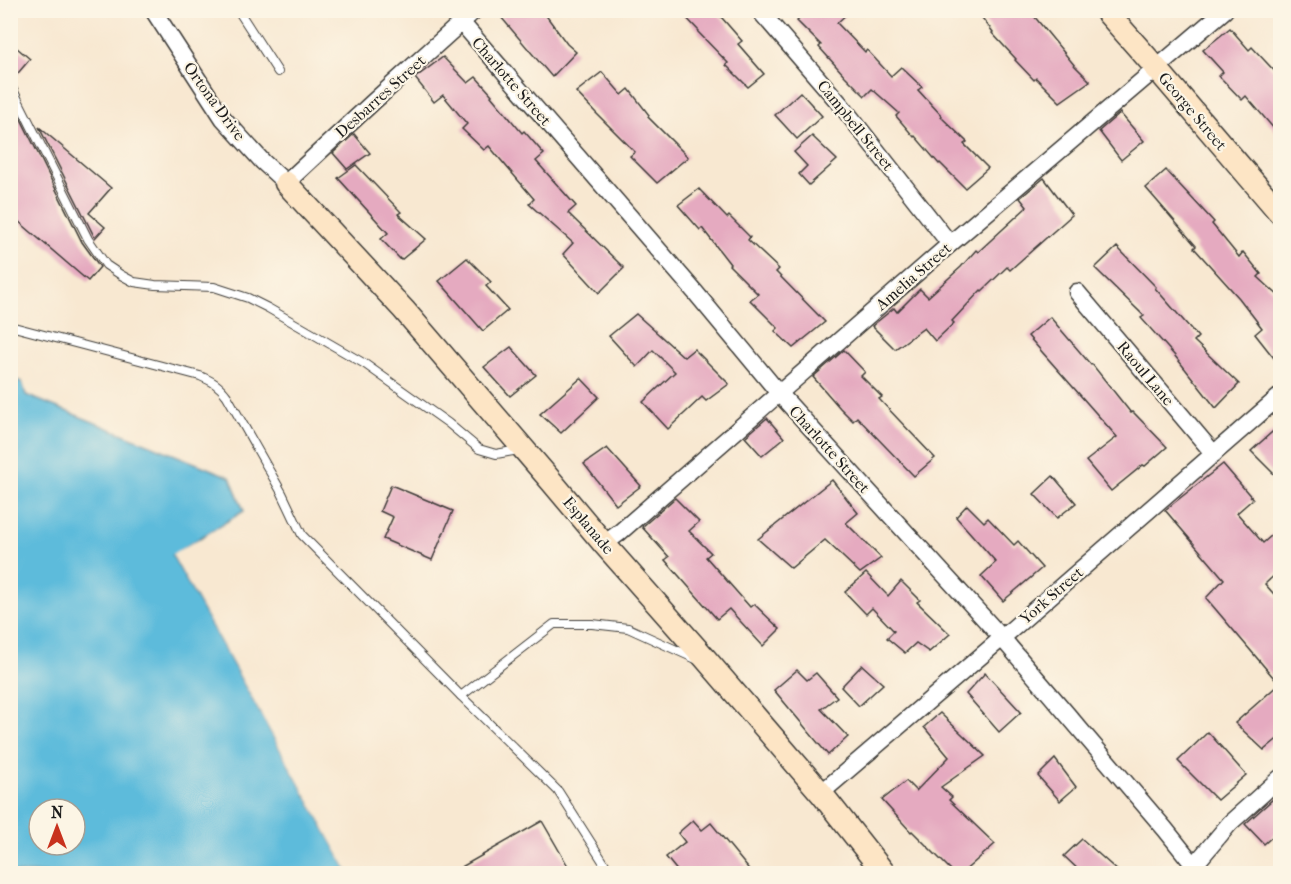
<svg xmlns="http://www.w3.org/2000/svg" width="1291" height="884" font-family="'IM FELL French Canon',serif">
<rect width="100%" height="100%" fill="#fcf5e5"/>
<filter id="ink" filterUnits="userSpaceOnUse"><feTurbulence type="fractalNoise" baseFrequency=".0167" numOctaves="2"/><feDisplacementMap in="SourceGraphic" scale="12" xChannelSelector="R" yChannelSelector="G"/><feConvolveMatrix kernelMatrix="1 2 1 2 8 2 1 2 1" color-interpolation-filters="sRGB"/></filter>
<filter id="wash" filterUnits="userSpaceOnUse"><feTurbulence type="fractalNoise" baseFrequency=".008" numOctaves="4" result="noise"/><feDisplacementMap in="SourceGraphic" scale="24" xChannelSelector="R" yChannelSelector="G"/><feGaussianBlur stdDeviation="1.35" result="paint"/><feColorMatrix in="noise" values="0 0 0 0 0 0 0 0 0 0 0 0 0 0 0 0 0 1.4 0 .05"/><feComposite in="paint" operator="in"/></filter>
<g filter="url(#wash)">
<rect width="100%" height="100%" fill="#f8e8d1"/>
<path fill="#5dbbdb" stroke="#3c6c7c" stroke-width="1.5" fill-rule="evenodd" d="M10,378L22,382L26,395L230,477L244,511L172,555L349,873H11ZM39,809H75V845H39Z"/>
<path fill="#f8e8d1" d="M195,541L196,544L176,555L352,874L349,873L172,554Z"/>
<g id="blocks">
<g fill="#e5aac0">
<path d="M495,10H542L567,44L576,52L552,77Z"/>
<path d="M679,10H715L742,41L738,44L764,74L748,87L726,65L728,63L698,32L699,31Z"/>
<path d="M809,10H851L837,23L865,52L867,50L891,76L901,67L922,87L918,90L942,116L941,117L967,142L964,144L988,168L965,188L940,163L939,164L915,136L914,137L896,116L899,113L872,89L865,96L845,76L819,47L821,45L797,21Z"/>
<path d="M976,10H1029L1075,66L1090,81L1060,102L1036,78L1034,80L1015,60L1016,59L992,33L993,32Z"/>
<path d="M1230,28L1249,50L1252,47L1281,78V137L1246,96L1242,100L1219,76L1223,72L1203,50Z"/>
<path d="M10,42L30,59L13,79L10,78Z"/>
<path d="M443,57L468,83L476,77L492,95L491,96L522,133L524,131L544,154L536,161L576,206L568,213L624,268L599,293L563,254L573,243L529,204L534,199L489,146L484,150L462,129L467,124L443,95L434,102L415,78Z"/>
<path d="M602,72L622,95L629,89L649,115L648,117L688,157L657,183L630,156L635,152L596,113L576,92Z"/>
<path d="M800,92L822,116L797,139L775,115Z"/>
<path d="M10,103L14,105L82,242L100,267L88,281L10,214Z"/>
<path d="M1120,113L1144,141L1121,160L1099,131Z"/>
<path d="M39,127L111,188L89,213L105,227L95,238Z"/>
<path d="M354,134L370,153L347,169L333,153Z"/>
<path d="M812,136L837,160L809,185L799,174L807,166L794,152Z"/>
<path d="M356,165L401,212L398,214L426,239L401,260L381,239L388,233L338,178Z"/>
<path d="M1166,170L1214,222L1212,224L1239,257L1243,252L1261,274L1258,277L1281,298V367L1255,334L1262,328L1239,298L1194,248L1196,246L1146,188Z"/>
<path d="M1044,178L1072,215L1010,270L1007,267L982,291L981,290L952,321L954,323L935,341L924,328L895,349L872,326L894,308L897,312L920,289L928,297L961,267L976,250L978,252L1027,207L1020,198Z"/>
<path d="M699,189L727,218L729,216L750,237L748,240L779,269L776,272L825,322L793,348L775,331L778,328L750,300L758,294L729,265L730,264L702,228L700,230L678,205Z"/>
<path d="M1117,247L1156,287L1155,288L1198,337L1194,341L1239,384L1216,408L1175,356L1141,318L1144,316L1095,268Z"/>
<path d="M467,258L491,282L486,286L508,310L483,331L439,281Z"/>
<path d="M636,314L684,357L694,349L729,384L706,401L702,397L668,429L643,402L675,372L653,350L637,367L609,336Z"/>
<path d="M1050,317L1091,365L1092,364L1131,413L1133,412L1167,447L1145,466L1143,465L1111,491L1086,461L1117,437L1028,336Z"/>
<path d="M511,347L536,375L510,396L484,367Z"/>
<path d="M844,350L865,372L861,376L882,397L879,399L935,458L914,476L857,417L853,421L840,408L813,377Z"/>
<path d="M581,378L599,397L561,433L540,414Z"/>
<path d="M767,418L784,438L762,456L745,437Z"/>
<path d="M1281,424V481L1251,451Z"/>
<path d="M607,448L641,486L616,505L584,464Z"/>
<path d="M1223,464L1253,499L1237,513L1263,543L1281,527V569L1265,584L1281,602V736L1264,750L1235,723L1279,684L1206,598L1224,579L1165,510Z"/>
<path d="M1053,476L1076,503L1057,518L1034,494Z"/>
<path d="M832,480L858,513L846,523L881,558L860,573L825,540L791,568L758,539Z"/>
<path d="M391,485L453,511L432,560L383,539L393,517L380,511Z"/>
<path d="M675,498L699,522L689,531L711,553L706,557L750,607L754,604L780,629L763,646L729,609L717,619L665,560L669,557L642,527Z"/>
<path d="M967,505L984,522L988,518L1014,545L1018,541L1042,568L1003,601L981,576L996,562L956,517Z"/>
<path d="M866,573L888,596L901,581L920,600L917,602L950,634L929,652L916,643L905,653L887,638L894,631L872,608L866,614L845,592Z"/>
<path d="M862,665L883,684L859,706L841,687Z"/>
<path d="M797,670L807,680L816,673L837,697L821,709L848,737L828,755L774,690Z"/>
<path d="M985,673L1021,712L999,732L966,694Z"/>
<path d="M940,713L985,756L941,787L952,797L949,800L995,844L962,873H954L912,831L911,832L882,800L906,781L916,791L949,757L924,727Z"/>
<path d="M1208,732L1246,775L1217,800L1178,761Z"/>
<path d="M1055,759L1076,787L1060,801L1038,776Z"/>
<path d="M1281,792V829L1264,844L1245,824Z"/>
<path d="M693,820L702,830L711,823L752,873H679L666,857L685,842L678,833Z"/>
<path d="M542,821L572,873H451Z"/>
<path d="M1082,839L1120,873H1082L1064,856Z"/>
</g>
</g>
</g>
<g filter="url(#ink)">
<use href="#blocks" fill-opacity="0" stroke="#3d3b37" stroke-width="1.5"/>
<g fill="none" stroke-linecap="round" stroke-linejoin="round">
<g stroke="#3d3b37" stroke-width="10">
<g id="lane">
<path d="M238,10L278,72"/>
<path d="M10,84L88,239L106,265L121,275L134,282L155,285L214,287L248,298L268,308L365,364L448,423L479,449L496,454L513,451L520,445"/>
<path d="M10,326L200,376C212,381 219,385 227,396L282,493L302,535L461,696"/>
<path d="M611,874L558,791L461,696L554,624H592L628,628L696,659"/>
</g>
</g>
<g stroke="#3d3b37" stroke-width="19">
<g id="street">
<path d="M153,10L223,118L263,162L286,183L372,103L475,10"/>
<path d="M759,10L841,105L950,244"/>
<path d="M461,22L695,292L778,392L1002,638L1165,829L1201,874"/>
<path d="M1077,292L1214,454"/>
<path d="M604,544L619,533L950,244L1225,10"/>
<path d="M821,793L1002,638L1280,396"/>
<path d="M1187,874L1230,823L1280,778"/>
</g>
</g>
<g stroke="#3d3b37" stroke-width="25">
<g id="secondary">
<path d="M1105,10L1157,69L1280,213"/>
<path d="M286,183L404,310L552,482L604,544L704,657L821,793L885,874"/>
</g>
</g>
<use href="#lane" stroke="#fff" stroke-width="8"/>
<use href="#street" stroke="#fff" stroke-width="16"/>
<use href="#secondary" stroke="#fde5c5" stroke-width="22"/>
</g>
</g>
<g text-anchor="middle" stroke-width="4.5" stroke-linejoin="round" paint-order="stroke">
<g font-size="16" fill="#1c1c1c" stroke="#fcf5e5">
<text transform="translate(512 81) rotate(49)" y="6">Charlotte Street</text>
<text transform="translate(380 96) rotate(-42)" y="6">Desbarres Street</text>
<text transform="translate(215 101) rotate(54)" y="6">Ortona Drive</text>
<text transform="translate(1193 111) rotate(50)" y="6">George Street</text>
<text transform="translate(856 125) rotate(51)" y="6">Campbell Street</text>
<text transform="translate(913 276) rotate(-41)" y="6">Amelia Street</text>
<text transform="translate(1146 373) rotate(50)" y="6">Raoul Lane</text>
<text transform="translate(830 449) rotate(48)" y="6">Charlotte Street</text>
<text transform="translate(589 525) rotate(50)" y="6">Esplanade</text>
<text transform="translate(1051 595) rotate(-41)" y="6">York Street</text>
</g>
</g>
<rect width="1291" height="884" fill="none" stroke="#fcf5e5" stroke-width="36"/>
<g transform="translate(57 827)"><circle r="28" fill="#fcf5e5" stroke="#a29e95" stroke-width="1.5"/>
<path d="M0-4.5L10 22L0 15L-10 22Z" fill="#c8321e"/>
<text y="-9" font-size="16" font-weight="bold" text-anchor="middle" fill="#1c1c1c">N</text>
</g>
</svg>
